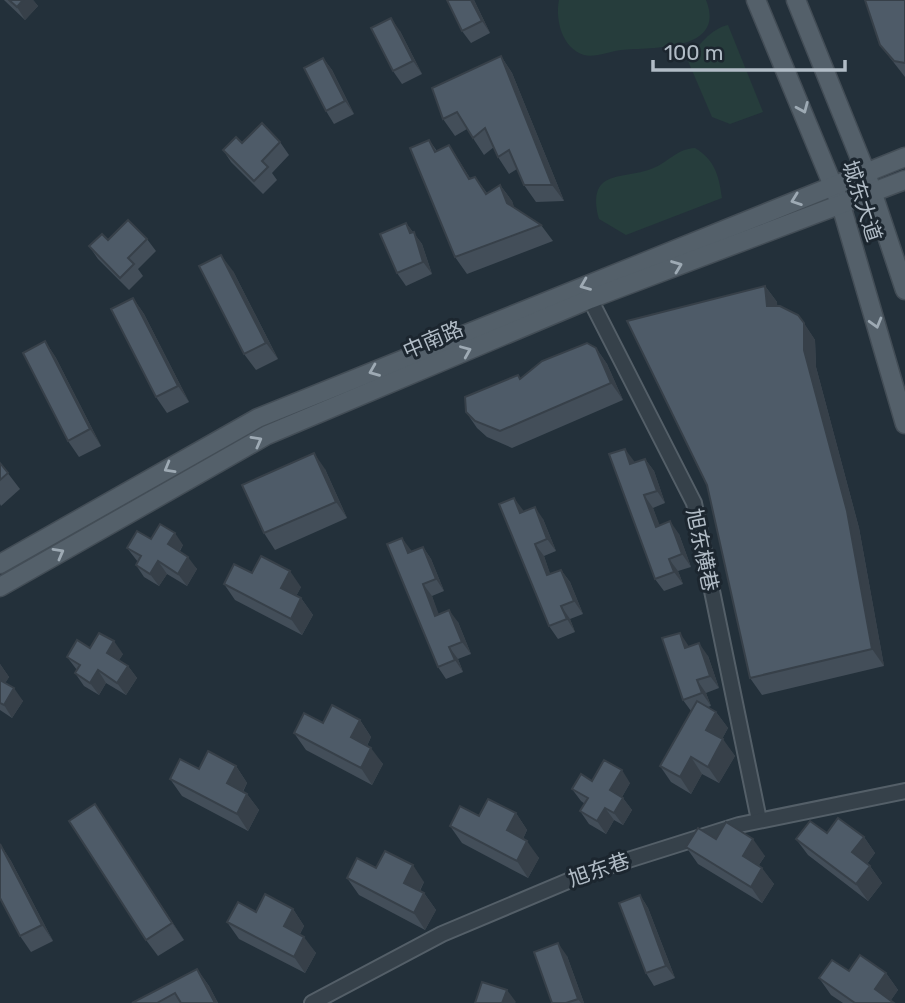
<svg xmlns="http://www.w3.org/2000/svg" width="905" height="1003" font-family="Rubik,'Noto Sans SC',sans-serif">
<rect width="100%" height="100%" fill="#23303a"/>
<g fill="#263d3c">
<path d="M559,0H706C727,52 652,47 621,50C611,51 594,58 584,55C562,48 555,20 559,0Z"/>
<path d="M728,25L763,112L730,124L712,117L688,61C696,47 712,28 728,25Z"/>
<path d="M695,148C715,160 719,176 722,198L626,235L599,219C586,168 623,180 651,169C668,163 676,149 695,148Z"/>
</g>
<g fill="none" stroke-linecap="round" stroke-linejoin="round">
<g stroke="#545f68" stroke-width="18">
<g id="minor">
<path d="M590,299L694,503L759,820"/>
<path d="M312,1003L442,934L587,873L739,825L905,791"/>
</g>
</g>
<g stroke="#434d56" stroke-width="21">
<g id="major">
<path d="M756,0L841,205L905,424"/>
<path d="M796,0L866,173L905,290"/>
<path d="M0,564L258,418L905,157"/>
<path d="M0,587L267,435L590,299L905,180"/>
</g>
</g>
<use href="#minor" stroke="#36414a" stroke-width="14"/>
<use href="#major" stroke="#54606a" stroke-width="18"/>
</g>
<g fill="#434e59">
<path d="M4,0H33L38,6L25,20Z"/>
<path d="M447,0H474L490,33L471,43L462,31Z"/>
<path d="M905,0V77L880,45Z"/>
<path d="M400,31L422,74L402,84L393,71Z"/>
<path d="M501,56L512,73L564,201L536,202L524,185L517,169L509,174L498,157L494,147L484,155L467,129L455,136L443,119Z"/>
<path d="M323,58L332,70L354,114L334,124L326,111Z"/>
<path d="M429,140L437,151L449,145L470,178L475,177L487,193L500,185L512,201L514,208L541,225L553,241L467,274L455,257Z"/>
<path d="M280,142L289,155L272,173L277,180L263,194L231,162L223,150L242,143Z"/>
<path d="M406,223L422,244L432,274L406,286L397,273Z"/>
<path d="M147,239L156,251L138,269L143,276L129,290L98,259L89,246L108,240Z"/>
<path d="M233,271L278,359L256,370L244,354Z"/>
<path d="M765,286L777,302V306L798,315L815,340L816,367L859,528L884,666L762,695L750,678Z"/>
<path d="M133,298L144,314L189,402L167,413L156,397Z"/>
<path d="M45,341L56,358L101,446L79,457L68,441Z"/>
<path d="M596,348L607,364L623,400L512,448L487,437L477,428L466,412L518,375L520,379Z"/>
<path d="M645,459L654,471L665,503L653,508L659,525L679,534L691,567L678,571L683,584L664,591L655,579L634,463Z"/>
<path d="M0,463L20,489L1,506L0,504Z"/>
<path d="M325,469L347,518L275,550L264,533Z"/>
<path d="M524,511L543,519L556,551L544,556L550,574L561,570L570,582L583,614L570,619L575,632L558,639L549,626Z"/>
<path d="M151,539L183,545L180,551L197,569L187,586L167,574L159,586L144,577L136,565L138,562L127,548Z"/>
<path d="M423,547L431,559L444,591L432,596L438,614L458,622L471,654L458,659L463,672L446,679L438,667L411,551Z"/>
<path d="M252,573L301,587L296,596L301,598L313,615L302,635L235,600L224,584Z"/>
<path d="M689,646L708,656L719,688L706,693L711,706L708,707L716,712L728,728L722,739L735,756L719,783L702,774L691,794L671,782L660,766L691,711L683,700Z"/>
<path d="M90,648L123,654L119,660L128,666L137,678L126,695L106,683L99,695L84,686L75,673L77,670L67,657Z"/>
<path d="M0,664L9,677L5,683L23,701L12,718L0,710Z"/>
<path d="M360,720L371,737L367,746L383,764L372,785L306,750L294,733L323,723Z"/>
<path d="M236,766L247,783L243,792L247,794L259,810L248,831L182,796L170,779L199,769Z"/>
<path d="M592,781L630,783L622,797L632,810L623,825L614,820L606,834L589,824L580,811L585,804L581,801L572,789Z"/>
<path d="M516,813L527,830L523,839L539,858L528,878L462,843L450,826L479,816Z"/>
<path d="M106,821L184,940L158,956L146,940Z"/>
<path d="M827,833L864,837L875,853L867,864L870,866L882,883L868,901L808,855L796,839Z"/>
<path d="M716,839L765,856L759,865L774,884L762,903L698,864L686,847Z"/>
<path d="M0,844L11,861L53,941L31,952L20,936Z"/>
<path d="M376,868L424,882L420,891L424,893L436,910L425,930L359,895L347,878Z"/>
<path d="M640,895L648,908L675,978L654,986L646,973Z"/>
<path d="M293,909L304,926L300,934L316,953L305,973L239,939L227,922L256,912Z"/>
<path d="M567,956L584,1003H552Z"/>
<path d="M197,969L209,986L218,1003H132Z"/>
<path d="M849,971L886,973L898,990L891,1000L894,1003H843L831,995L819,978Z"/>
</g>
<g fill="#374049">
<path d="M23,0H33L38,6L25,20L17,7Z"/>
<path d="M471,0H474L490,33L482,21Z"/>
<path d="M391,18L400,31L422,74L413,61Z"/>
<path d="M501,56L512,73L564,201L552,185Z"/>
<path d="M323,58L332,70L354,114L345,101Z"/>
<path d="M449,145L460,162L480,195L469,179Z"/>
<path d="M500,185L512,201L519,220L507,203Z"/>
<path d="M406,223L422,244L432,274L423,262Z"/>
<path d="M221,255L233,271L278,359L266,343Z"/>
<path d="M765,286L777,302L779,322L767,306Z"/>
<path d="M133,298L144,314L189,402L178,386Z"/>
<path d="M804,323L815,340L816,367L859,528L884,666L872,649L804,350Z"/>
<path d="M45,341L56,358L101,446L90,429Z"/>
<path d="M596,348L607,364L623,400L611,383Z"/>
<path d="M625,449L634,461L639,476L630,464Z"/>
<path d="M314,453L325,469L347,518L336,502Z"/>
<path d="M645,459L654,471L665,503L657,491Z"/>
<path d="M644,495L653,508L665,539L656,527Z"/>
<path d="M514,498L523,510L529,525L520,513Z"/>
<path d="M535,507L543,519L556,551L547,539Z"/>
<path d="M670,521L679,534L691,567L682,554Z"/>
<path d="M175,533L183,545L176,556L168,544Z"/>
<path d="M402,538L411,550L417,565L408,553Z"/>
<path d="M535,544L544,556L555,588L547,575Z"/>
<path d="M423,547L431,559L444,591L436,579Z"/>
<path d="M188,557L197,569L187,586L178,574Z"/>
<path d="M669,559L678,571L683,584L674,572Z"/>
<path d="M158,561L167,574L159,586L150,574Z"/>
<path d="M561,570L570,582L583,614L574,601Z"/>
<path d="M290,571L301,587L292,604L281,588Z"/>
<path d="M423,584L432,596L444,628L435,616Z"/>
<path d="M301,598L313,615L302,635L291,619Z"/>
<path d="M561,606L570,619L575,632L567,619Z"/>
<path d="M449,610L458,622L471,654L462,642Z"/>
<path d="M680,633L688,645L693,660L685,648Z"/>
<path d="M114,641L123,654L116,665L107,653Z"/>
<path d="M699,643L708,656L719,688L710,676Z"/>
<path d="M449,647L458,659L463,672L455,660Z"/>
<path d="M0,664L9,677L2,688L0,685Z"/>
<path d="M128,666L137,678L126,695L117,683Z"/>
<path d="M98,670L106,683L99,695L90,683Z"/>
<path d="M697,680L706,693L711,706L702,693Z"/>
<path d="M14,688L23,701L12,718L4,705Z"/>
<path d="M716,712L728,728L718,746L706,730Z"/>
<path d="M360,720L371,737L363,754L351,737Z"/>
<path d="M723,739L735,756L719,783L708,767Z"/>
<path d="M371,748L383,764L372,785L361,768Z"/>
<path d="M691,757L702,774L691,794L680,777Z"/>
<path d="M236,766L247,783L238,800L227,783Z"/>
<path d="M622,770L630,783L619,802L610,790Z"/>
<path d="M247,794L259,810L248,831L237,814Z"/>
<path d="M623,798L632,810L623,825L614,813Z"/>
<path d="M95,804L106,821L184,940L172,923Z"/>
<path d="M605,808L614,820L606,834L597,821Z"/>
<path d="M516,813L527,830L519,847L507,830Z"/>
<path d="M864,837L875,853L863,869L852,852Z"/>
<path d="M753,839L765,856L754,872L743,856Z"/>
<path d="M527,841L539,858L528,878L517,861Z"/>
<path d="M0,844L11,861L53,941L42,925Z"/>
<path d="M413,865L424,882L415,899L404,883Z"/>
<path d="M870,866L882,883L868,901L856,884Z"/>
<path d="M762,868L774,884L762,903L751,887Z"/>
<path d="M424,893L436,910L425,930L414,913Z"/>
<path d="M640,895L648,908L675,978L666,966Z"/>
<path d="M293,909L304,926L295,943L284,926Z"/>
<path d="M304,937L316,953L305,973L294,957Z"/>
<path d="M558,943L567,956L584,1003H581L578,999Z"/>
<path d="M197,969L209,986L218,1003H215Z"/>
<path d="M886,973L898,990L889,1003L875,989Z"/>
<path d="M507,990L516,1002L515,1003H502Z"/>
</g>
<g fill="#4e5b68" stroke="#374049" stroke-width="2">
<path d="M9,0H23L17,7Z"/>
<path d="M447,0H471L482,21L462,31Z"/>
<path d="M865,0H905V63L894,61L880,45Z"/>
<path d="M391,18L413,61L393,71L371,28Z"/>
<path d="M501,56L552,185H524L509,150L498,157L485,128L473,138L457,112L443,119L432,88Z"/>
<path d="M323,58L345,101L326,111L304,68Z"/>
<path d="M262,123L280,142L262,161L268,167L254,181L223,150L236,137L242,143Z"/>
<path d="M429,140L435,152L449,145L469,179L475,177L486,194L500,185L507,203L541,225L455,257L410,148Z"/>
<path d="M128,220L147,239L128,258L134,264L120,278L89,246L102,234L108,240Z"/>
<path d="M406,223L410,233L414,232L423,262L397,273L380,234Z"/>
<path d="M221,255L266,343L244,354L199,266Z"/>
<path d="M765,286L767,306H780L798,315L804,323V350L847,511L872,649L750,678L707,485L627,321Z"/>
<path d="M133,298L178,386L156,397L111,309Z"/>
<path d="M45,341L90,429L68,441L23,353Z"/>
<path d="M587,343L596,348L611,383L500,431L475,421L466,412L465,397L518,375L520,379L542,361Z"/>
<path d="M625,449L630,464L645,459L657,491L644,495L656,527L670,521L682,554L669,559L674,572L655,579L609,454Z"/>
<path d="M314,453L336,502L264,533L242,485Z"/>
<path d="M0,463L8,473L0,480Z"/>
<path d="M514,498L520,513L535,507L547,539L535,544L547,575L561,570L574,601L561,606L567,619L549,626L499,504Z"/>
<path d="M160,524L175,533L168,544L188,557L178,574L158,561L150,574L136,565L141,556L127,548L137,531L151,539Z"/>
<path d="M402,538L408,553L423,547L436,579L423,584L435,616L449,610L462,642L449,647L455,660L438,667L387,544Z"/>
<path d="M261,556L290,571L281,588L301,598L291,619L224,584L234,564L252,573Z"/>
<path d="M99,633L114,641L107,653L128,666L117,683L98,670L90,683L75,673L80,665L67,657L77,640L90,648Z"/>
<path d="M680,633L685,648L699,643L710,676L697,680L702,693L683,700L662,638Z"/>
<path d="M0,680L14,688L4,705L0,703Z"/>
<path d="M697,701L716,712L706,730L723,739L708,767L691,757L680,777L660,766Z"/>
<path d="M332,705L360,720L351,737L371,748L361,768L294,733L304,713L323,723Z"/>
<path d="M208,751L236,766L227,783L247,794L237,814L170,779L180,759L199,769Z"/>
<path d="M604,760L622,770L610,790L623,798L614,813L605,808L597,821L580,811L588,798L572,789L581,774L592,781Z"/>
<path d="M488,799L516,813L507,830L527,841L517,861L450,826L460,806L479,816Z"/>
<path d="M95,804L172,923L146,940L69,821Z"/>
<path d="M838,818L864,837L852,852L870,866L856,884L796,839L810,821L827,833Z"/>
<path d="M726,822L753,839L743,856L762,868L751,887L686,847L698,828L716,839Z"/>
<path d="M0,844L42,925L20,936L0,898Z"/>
<path d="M385,851L413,865L404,883L424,893L414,913L347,878L357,858L376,868Z"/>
<path d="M265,894L293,909L284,926L304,937L294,957L227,922L238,902L256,912Z"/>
<path d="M640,895L666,966L646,973L619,903Z"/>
<path d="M558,943L578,999L566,1003H552L534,952Z"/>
<path d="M860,955L886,973L875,989L894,1003H855L819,978L832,960L849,971Z"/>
<path d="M197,969L215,1003H181L175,993L157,1003H132Z"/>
<path d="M482,982L507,990L502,1003H475Z"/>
</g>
<defs><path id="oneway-chevron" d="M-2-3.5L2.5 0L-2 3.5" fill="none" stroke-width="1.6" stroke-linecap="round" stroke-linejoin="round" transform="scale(1.75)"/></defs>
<g stroke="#9eaab4">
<use href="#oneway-chevron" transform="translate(803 108) rotate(67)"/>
<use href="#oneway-chevron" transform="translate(796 200) rotate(160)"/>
<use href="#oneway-chevron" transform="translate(677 266) rotate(-21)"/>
<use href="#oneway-chevron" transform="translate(585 285) rotate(158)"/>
<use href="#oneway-chevron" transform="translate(876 323) rotate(74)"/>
<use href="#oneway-chevron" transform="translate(466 351) rotate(-23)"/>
<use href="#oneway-chevron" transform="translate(374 371) rotate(158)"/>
<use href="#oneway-chevron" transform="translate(257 441) rotate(-29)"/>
<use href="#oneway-chevron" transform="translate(169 468) rotate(150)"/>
<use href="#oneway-chevron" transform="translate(59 553) rotate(-29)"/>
</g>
<g text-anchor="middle" stroke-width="6" stroke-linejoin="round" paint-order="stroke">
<g font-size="21" fill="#b1bcc6" stroke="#1c262f">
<text transform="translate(862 201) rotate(72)" y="7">城东大道</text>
<text transform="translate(433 340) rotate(-23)" y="7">中南路</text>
<text transform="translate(702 550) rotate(78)" y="7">旭东横巷</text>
<text transform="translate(599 870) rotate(-19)" y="7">旭东巷</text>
</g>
</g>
<path d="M653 60v10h192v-10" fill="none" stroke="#b1bcc6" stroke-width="3.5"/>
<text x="664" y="60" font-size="21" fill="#b1bcc6" stroke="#1c262f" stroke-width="5" paint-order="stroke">100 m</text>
</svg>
